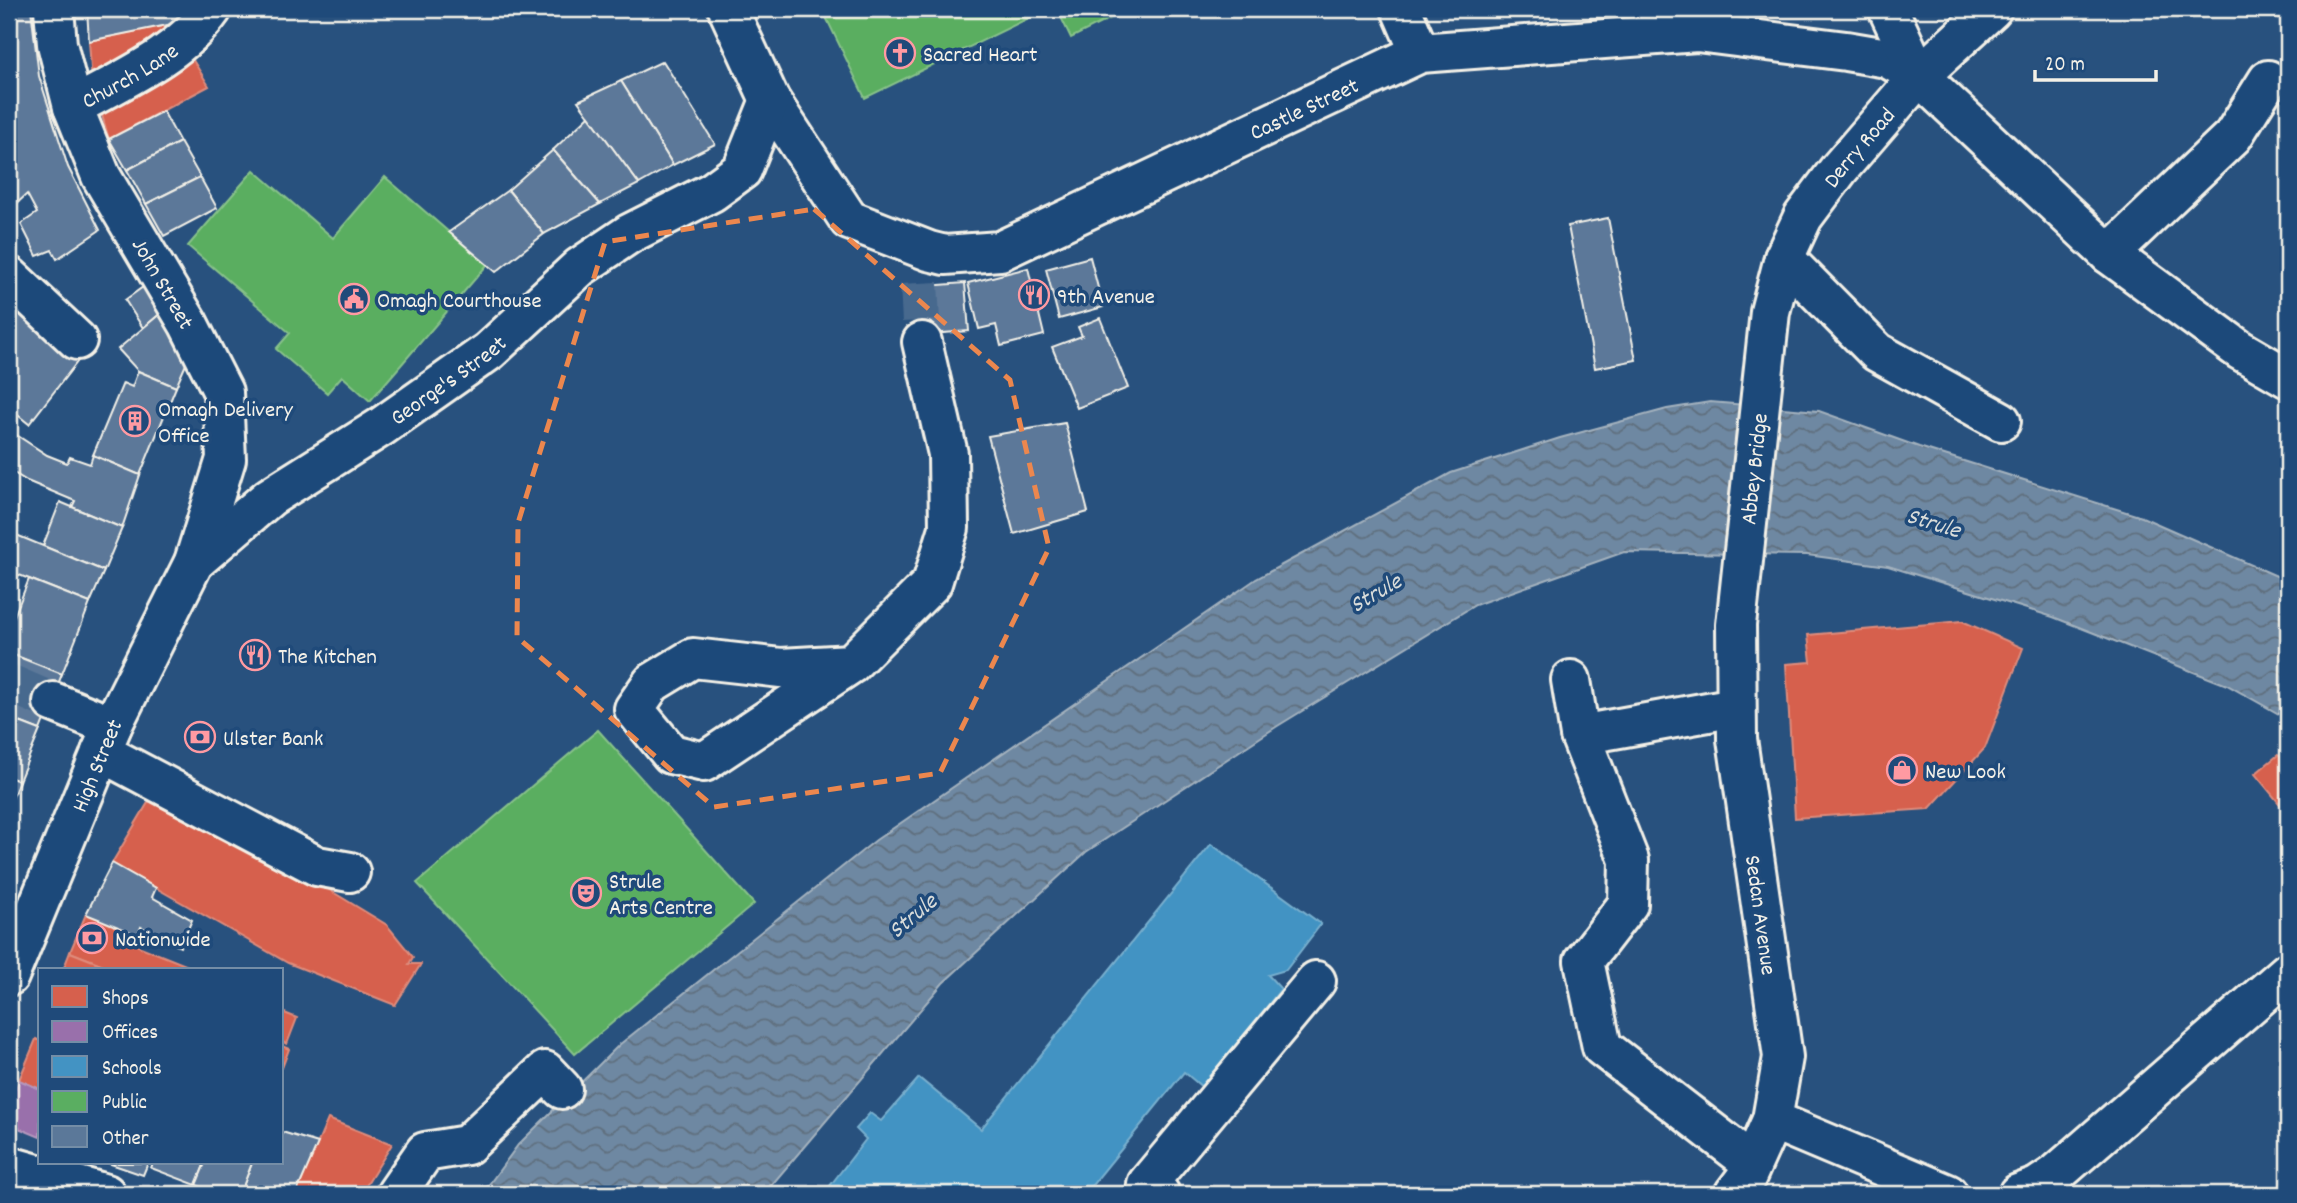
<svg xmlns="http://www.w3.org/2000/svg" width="2297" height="1203" font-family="Dekko,sans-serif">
<defs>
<pattern id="water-waves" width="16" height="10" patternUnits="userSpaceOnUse" patternTransform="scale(1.75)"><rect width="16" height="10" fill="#6e88a2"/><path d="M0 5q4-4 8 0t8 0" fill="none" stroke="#5f6e7d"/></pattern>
</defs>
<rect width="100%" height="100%" fill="#28517e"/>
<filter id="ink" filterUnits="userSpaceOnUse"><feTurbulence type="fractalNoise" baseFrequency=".0143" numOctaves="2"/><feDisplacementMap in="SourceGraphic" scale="14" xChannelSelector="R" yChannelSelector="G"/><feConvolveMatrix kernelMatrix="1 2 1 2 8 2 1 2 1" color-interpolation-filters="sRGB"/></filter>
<g filter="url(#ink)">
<path fill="url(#water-waves)" stroke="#a4b2be" stroke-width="2" d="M1710,402L1819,411L1919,447L2142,517L2288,581V719L2227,685L2053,617L1888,566L1807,555L1624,552L1475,605L1276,727L1086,852L943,983L764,1194H482L518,1145L619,1045L876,840L1256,579L1451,473L1560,438L1667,409Z"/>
<g fill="#d6604d" stroke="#df8c7c" stroke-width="2">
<path d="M187,21L92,82L89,41Z"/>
<path d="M186,49L209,86L109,139L98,102Z"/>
<path d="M1962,621L2023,648L1985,748L1929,809L1795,818L1786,664L1811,662L1808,635Z"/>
<path d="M2278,755L2288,762V814L2255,774Z"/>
<path d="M158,786L387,925L413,957L409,964H421L395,1005L288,963L112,863Z"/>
<path d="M86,914L142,937L138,946L198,970H116L70,952Z"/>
<path d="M70,952L116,970H63Z"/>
<path d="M282,1012L297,1018L287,1044L282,1042Z"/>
<path d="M36,1039L40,1041V1089L19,1080Z"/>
<path d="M282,1046L289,1049L282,1068Z"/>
<path d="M328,1119L392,1144L361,1194H296Z"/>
</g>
<path fill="#9970ab" stroke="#b497bd" stroke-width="2" d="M19,1080L40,1089V1137L9,1124V1106Z"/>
<path fill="#4393c3" stroke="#78afce" stroke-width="2" d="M1211,844L1321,924L1286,970L1268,975L1281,989L1202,1087L1184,1072L1085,1194H830L826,1191L866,1139L856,1129L870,1113L881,1121L919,1078L981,1129Z"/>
<g fill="#5aae61" stroke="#88c28a" stroke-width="2">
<path d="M822,9H1047L865,98Z"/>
<path d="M1057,9H1129L1071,38Z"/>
<path d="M254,170L333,238L385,177L487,265L370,401L342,376L327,393L276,349L290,333L188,246Z"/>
<path d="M598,730L754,904L575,1054L417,883Z"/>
</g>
<g fill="#5b7899" stroke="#f4f1e8" stroke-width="2">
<path d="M9,9H31L39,76L68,167L100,230L57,259L52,250L37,256L21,224L37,213L27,194L14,206L9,196Z"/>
<path d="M87,9H187V21L89,41Z"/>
<path d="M663,61L715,144L673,165L621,81Z"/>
<path d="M621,81L673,165L639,184L578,101Z"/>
<path d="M163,111L180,142L127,170L109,139Z"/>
<path d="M589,116L639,184L600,204L553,150Z"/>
<path d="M180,142L200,177L146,204L127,170Z"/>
<path d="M553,150L600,204L544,234L508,190Z"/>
<path d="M200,177L217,208L164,236L146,204Z"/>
<path d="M508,190L544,234L496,272L449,232Z"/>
<path d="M1608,218L1636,360L1595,368L1568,226Z"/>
<path d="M1090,257L1103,307L1059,319L1046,269Z"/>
<path d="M1028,268L1044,335L1001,346L996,325L979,329L968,283Z"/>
<path d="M965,283L969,331L917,335L913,287Z"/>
<path d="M143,287L161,313L143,328L125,300Z"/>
<path d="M9,301L81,357L29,424L9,408Z"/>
<path d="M161,313L190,355L176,387L138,371L118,349Z"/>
<path d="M1100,318L1128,388L1077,408L1052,347L1082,336L1078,327Z"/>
<path d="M138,371L176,387L140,475L93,455L123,383L132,387Z"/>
<path d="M1065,423L1088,512L1014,534L988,436Z"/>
<path d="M9,430L47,455L67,463L70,457L90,464L93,455L140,475L122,528L72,507L75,501L27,481L9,470Z"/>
<path d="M60,502L122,528L104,571L43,546Z"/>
<path d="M9,532L104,571L90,603L9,571Z"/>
<path d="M29,579L90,603L62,674L9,653V623L11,624Z"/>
<path d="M11,654L62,674L40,730L9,718V659Z"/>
<path d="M9,718L40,730L19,781L9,777Z"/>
<path d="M9,777L19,781L9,807Z"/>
<path d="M112,863L156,888L152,897L192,920L180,947L141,927L138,935L86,914Z"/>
<path d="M282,1132L318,1143L296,1194H240L252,1163H282Z"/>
<path d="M108,1163H148L143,1175Z"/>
<path d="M153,1163H205L196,1185L151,1168Z"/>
<path d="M205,1163H252L240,1194H219L196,1185Z"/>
</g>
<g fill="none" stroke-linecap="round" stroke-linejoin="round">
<g stroke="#47698e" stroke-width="38" stroke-dasharray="38 19" stroke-linecap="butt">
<path d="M919,283L922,342"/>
<path d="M9,683L53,702"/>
</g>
<g stroke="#f4f1e8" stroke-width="44">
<g id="minor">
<path id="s1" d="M728,9L770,100L849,220L929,251L945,255L1000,251L1420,53L1697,32L1846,51L1887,58L1919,76"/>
<path d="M1401,9L1420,53"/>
<path d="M1888,9L1919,76L2109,254L2240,350L2288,378"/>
<path id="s2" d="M73,107C121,80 179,56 212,9"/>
<path d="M2109,254L2233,136L2268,80"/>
<path d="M1784,258L1877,352L2001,421"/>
<path d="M9,276L77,340"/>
<path id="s3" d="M194,562L270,497L381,427L489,351L580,267L629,234L712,192L742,170L770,100"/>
<path d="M851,664L781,668L693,658L652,683L634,709L671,754L704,762L851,664L932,583L949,528L948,454L922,342"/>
<path d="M1571,680L1580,735L1629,860L1628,904L1584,961L1602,1047L1752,1163"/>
<path d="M53,702L112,726"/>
<path d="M1580,735L1736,707"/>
<path d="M101,752L317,866L350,872"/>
<path id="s4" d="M9,976L112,726L194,562L226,459L223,392L188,323L101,176L73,107L57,44L54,9"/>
<path d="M1772,1120L1948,1194"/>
<path d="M9,1166L106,1194"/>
<path d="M396,1194L425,1152L467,1145L545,1071L562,1089"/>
<path d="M1160,1194L1147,1184L1316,981"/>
<path d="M2018,1194L2037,1187L2055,1175L2288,972"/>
</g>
</g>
<g stroke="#f4f1e8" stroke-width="44">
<g id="major">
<path id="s5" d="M1734,1194L1746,1178L1772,1120L1783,1057L1737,739L1736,625L1770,312L1784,258L1803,217L1839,169L1919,76L1992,9"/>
</g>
</g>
<use href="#minor" stroke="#1f4a7a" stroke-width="38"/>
<use href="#major" stroke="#1f4a7a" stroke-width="38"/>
</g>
</g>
<path fill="none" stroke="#ec874e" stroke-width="5" stroke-dasharray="14 9" stroke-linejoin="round" d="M814,209L1010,380L1049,548L940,773L714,807L517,637L518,523L605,242Z"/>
<defs>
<g id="church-ring" transform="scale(1.575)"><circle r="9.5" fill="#1f4a7a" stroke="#ff9aa2" stroke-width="1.5"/><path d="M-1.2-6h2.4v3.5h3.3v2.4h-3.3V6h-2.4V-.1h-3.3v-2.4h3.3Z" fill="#ff9aa2"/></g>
<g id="restaurant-ring" transform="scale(1.575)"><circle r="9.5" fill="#1f4a7a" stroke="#ff9aa2" stroke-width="1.5"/><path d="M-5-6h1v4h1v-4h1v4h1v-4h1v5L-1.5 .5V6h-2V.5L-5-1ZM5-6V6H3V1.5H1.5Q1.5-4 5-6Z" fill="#ff9aa2"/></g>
<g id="civic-ring" transform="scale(1.575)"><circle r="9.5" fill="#1f4a7a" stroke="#ff9aa2" stroke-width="1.5"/><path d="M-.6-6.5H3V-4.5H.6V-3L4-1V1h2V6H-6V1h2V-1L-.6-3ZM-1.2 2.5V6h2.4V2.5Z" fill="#ff9aa2"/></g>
<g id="building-ring" transform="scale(1.575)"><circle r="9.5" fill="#1f4a7a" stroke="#ff9aa2" stroke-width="1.5"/><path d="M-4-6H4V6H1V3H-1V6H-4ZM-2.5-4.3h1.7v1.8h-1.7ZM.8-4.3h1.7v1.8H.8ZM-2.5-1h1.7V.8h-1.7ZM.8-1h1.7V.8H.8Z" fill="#ff9aa2"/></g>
<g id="bank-ring" transform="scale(1.575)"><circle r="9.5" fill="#1f4a7a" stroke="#ff9aa2" stroke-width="1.5"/><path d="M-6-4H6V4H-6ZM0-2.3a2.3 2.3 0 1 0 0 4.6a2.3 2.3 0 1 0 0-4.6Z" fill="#ff9aa2"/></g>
<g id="shop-ring" transform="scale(1.575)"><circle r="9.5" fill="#1f4a7a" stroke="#ff9aa2" stroke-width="1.5"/><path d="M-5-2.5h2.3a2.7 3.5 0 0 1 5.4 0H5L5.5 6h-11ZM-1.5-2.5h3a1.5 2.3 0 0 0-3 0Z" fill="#ff9aa2"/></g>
<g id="theatre-ring" transform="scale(1.575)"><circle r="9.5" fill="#1f4a7a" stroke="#ff9aa2" stroke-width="1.5"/><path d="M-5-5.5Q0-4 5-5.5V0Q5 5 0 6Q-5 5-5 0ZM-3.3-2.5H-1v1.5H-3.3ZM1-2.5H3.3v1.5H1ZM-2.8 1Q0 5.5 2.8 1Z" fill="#ff9aa2"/></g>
</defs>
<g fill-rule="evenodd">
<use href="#church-ring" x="900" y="53"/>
<use href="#restaurant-ring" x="1034" y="295"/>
<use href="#civic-ring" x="354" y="299"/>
<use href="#building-ring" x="135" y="421"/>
<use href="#restaurant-ring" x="255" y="655"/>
<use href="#bank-ring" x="200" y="737"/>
<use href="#shop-ring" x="1902" y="770"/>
<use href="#theatre-ring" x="586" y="893"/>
<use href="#bank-ring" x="92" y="938"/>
</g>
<g text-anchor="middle" stroke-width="7" stroke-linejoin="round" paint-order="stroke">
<g font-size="23" fill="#f4f1e8" stroke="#1f4a7a" text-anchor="start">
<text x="923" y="61">Sacred Heart</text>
<text x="1057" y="303">9th Avenue</text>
<text x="377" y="307">Omagh Courthouse</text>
<text x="158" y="416">Omagh Delivery<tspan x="158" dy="26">Office</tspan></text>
<text x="278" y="663">The Kitchen</text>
<text x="223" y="745">Ulster Bank</text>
<text x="1925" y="778">New Look</text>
<text x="609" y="888">Strule<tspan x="609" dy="26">Arts Centre</tspan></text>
<text x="115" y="946">Nationwide</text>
</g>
<g font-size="23" fill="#f4f1e8" stroke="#1f4a7a">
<text dy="8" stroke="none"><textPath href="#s2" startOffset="65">Church Lane</textPath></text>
<text dy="8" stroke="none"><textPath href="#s1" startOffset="737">Castle Street</textPath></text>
<text dy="8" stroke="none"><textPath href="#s5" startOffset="1088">Derry Road</textPath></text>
<text transform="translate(164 283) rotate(60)" y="8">John Street</text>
<text dy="8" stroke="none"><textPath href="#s3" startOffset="313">George's Street</textPath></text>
<text dy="8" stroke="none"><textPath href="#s5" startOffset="740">Abbey Bridge</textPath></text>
<text dy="8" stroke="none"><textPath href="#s4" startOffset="228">High Street</textPath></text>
<text transform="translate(1762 915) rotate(82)" y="8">Sedan Avenue</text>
</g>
<g font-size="24" font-style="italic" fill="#d9dcda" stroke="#1f4a7a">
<text transform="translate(1934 522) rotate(17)" y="8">Strule</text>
<text transform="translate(1375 592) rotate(-30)" y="8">Strule</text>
<text transform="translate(912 915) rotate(-40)" y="8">Strule</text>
</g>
</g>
<rect width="2297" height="1203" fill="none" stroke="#1f4a7a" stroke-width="35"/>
<rect x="18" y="18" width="2262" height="1168" fill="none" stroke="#f4f1e8" stroke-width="2.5" filter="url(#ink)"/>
<rect x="38" y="968" width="245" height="196" fill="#1f4a7a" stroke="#748da6" stroke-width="2"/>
<rect x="52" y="986" width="35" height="21" fill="#d6604d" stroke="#748da6" stroke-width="2"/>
<text x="102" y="1004" font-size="21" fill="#f4f1e8">Shops</text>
<rect x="52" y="1021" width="35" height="21" fill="#9970ab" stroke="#748da6" stroke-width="2"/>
<text x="102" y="1038" font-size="21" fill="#f4f1e8">Offices</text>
<rect x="52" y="1056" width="35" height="21" fill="#4393c3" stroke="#748da6" stroke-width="2"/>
<text x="102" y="1074" font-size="21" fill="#f4f1e8">Schools</text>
<rect x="52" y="1091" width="35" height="21" fill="#5aae61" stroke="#748da6" stroke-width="2"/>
<text x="102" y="1108" font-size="21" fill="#f4f1e8">Public</text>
<rect x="52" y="1126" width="35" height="21" fill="#5b7899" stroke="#748da6" stroke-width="2"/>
<text x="102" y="1144" font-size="21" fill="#f4f1e8">Other</text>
<path d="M2035 70v10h121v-10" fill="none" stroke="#f4f1e8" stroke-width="3.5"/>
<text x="2045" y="70" font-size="21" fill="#f4f1e8" stroke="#1f4a7a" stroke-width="5" paint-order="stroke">20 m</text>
</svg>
